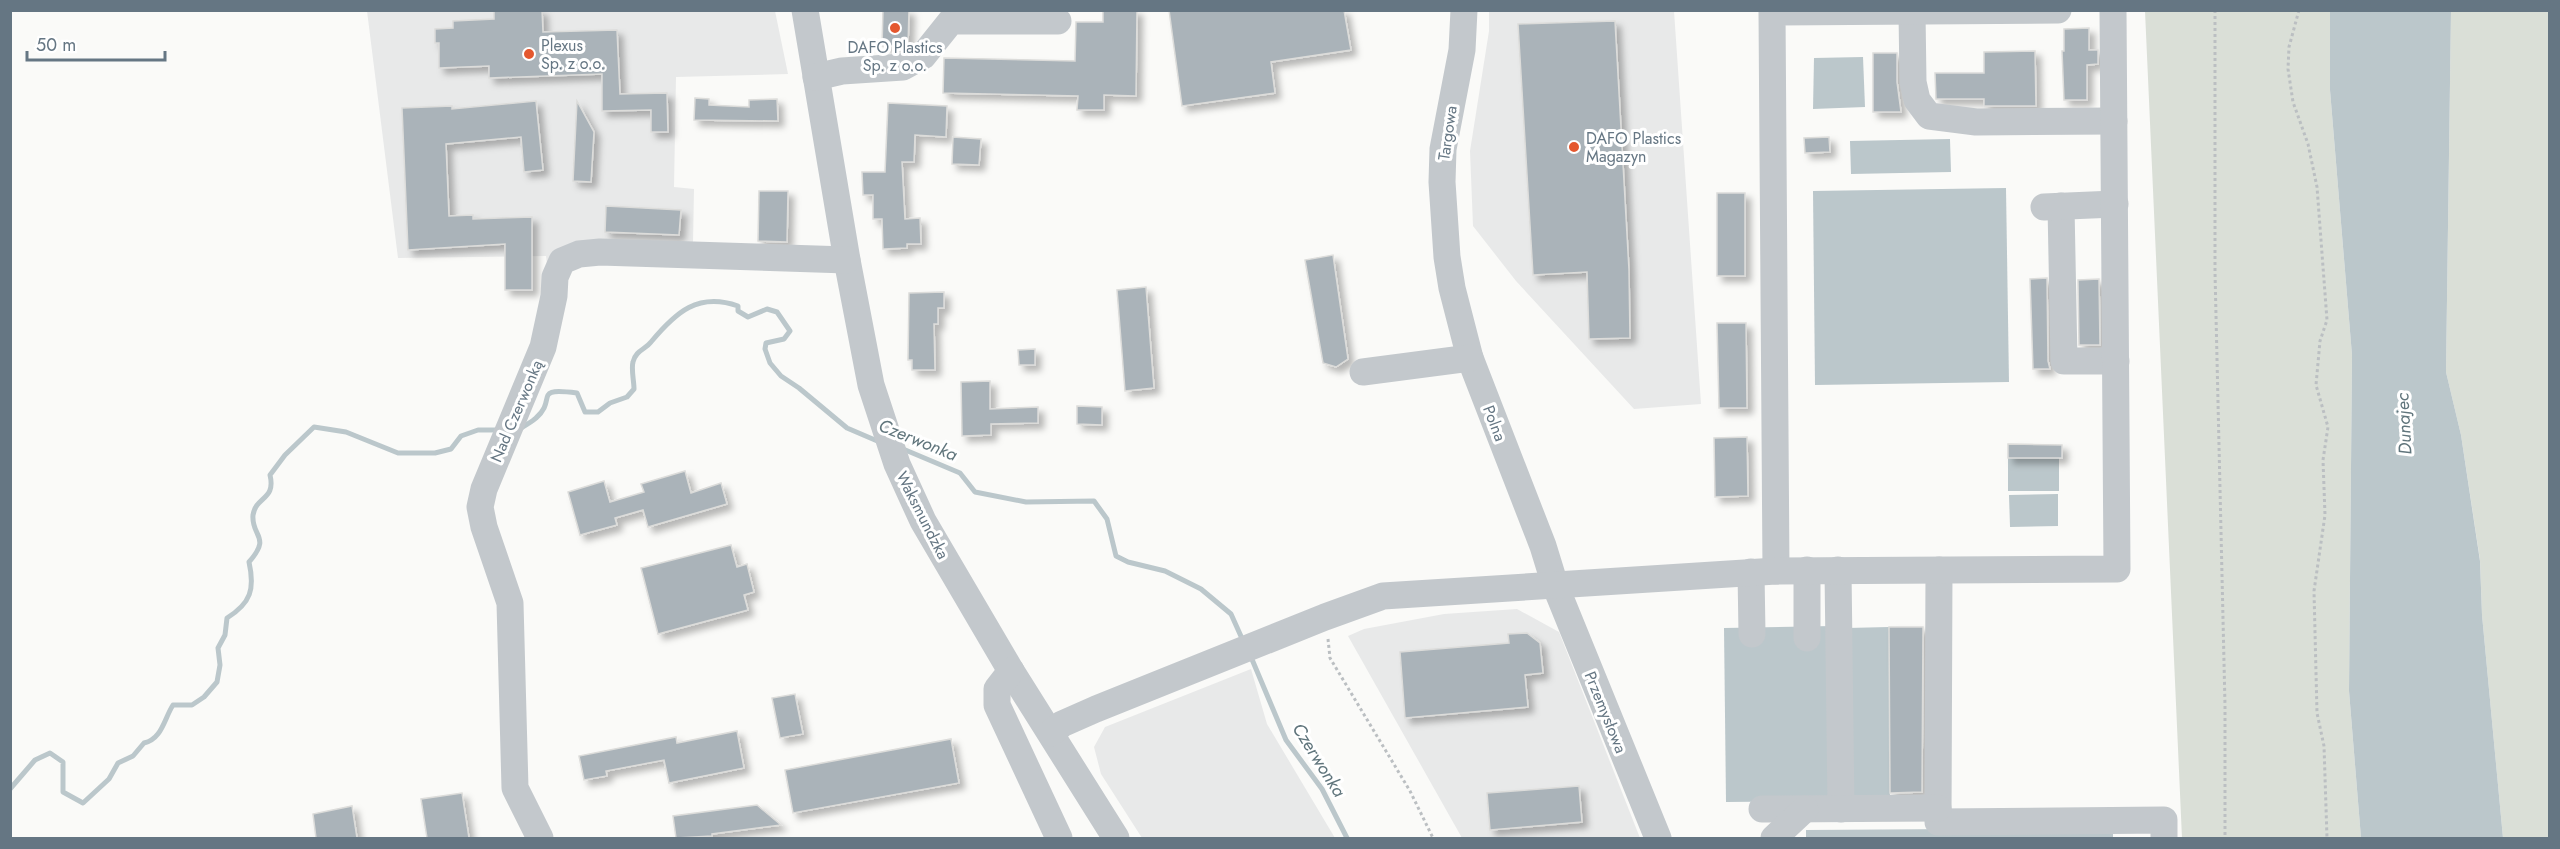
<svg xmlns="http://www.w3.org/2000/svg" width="2560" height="849" font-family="Jost,sans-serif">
<defs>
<filter id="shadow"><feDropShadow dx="5.5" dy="5.5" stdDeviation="3" flood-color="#0004"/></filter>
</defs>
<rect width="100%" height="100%" fill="#fafaf8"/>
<g fill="#e8e9e9">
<path d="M367,11H775L788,74L676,77L674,187L694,189L693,243L547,264L546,256L398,258Z"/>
<path d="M1489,11H1674L1701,404L1634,409L1516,281L1473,226L1470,151L1489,31Z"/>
<path d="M1517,609L1559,632L1640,838H1462L1348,636L1364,629L1444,614Z"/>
<path d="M1251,669L1267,724L1335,838H1142L1101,774L1094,747L1105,727Z"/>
</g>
<g fill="#dadfd7">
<path d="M2145,11H2330V90L2352,355L2349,691L2361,838H2182Z"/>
<path d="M2451,11H2549V838H2503L2482,615L2480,560L2461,435L2446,372Z"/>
</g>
<g fill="#bbc7cb">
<path d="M2330,11H2451L2446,372L2461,435L2480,561L2482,615L2503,838H2361L2349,691L2352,355L2330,90Z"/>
<path d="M1863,57L1865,107L1813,109L1814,58Z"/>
<path d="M1950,139L1951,172L1851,174L1850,141Z"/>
<path d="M2006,188L2009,382L1815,385L1813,191Z"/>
<rect x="2008" y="458" width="51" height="33"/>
<path d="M2058,494V526L2010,527L2009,495Z"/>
<path d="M1833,626L1835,801L1726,802L1724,628Z"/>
<path d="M1889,627L1890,800H1849L1847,628Z"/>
<path d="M2113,828V838H1806V830Z"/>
</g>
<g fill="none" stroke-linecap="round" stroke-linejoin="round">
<g stroke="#bbc7cb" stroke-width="5">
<path d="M520,429C525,425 532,422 536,418C558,399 531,387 577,393L585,412H598L610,403L627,397L634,389C634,381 631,369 633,362C636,350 645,350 651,342C676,312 698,292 738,306V311L748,317L767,309L777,312L790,331L784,339L766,343L765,349L770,363L781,376L799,388L847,428L882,443"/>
<path d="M903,449L960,473L975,492L1026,502L1094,501L1107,519L1116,556L1128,562L1165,571L1201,589L1231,614L1244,643"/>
<path d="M1251,657L1286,740L1322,789L1347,838"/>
<path d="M10,789L35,760L50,753L63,762V792L83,803L109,779L118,763L133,756L144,743C162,739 164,719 173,705H192L204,697L217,682L220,665L218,648L225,635L227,618C251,603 255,589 249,562C272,536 251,537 253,515C256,496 276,500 270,475L285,455L314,427L346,432L398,453H435L451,449L461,436L478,430H497"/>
</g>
</g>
<g fill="#aab3b9" stroke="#dcdcda" stroke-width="1.5" filter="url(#shadow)">
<path d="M494,10H542L543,32L617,30L620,94L667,93L668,132H651V110L602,111V74L489,78V66L439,68V43H435V29L453,28V21L494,19Z"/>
<path d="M883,10H909L908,46H882Z"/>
<path d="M1103,10H1137L1136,96L1104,95V110H1077L1078,96L943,93L944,58L1075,61L1076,22H1103Z"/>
<path d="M1169,10H1344L1351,50L1271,62L1275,93L1182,106Z"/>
<path d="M1615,21L1629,270L1630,338L1589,339L1587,272L1533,275L1518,24Z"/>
<path d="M2089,28V50H2098V64L2087,65V100H2064L2062,51H2064V29Z"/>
<path d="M2035,51L2036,106H1984V99H1936L1935,73H1984V52Z"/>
<path d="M1873,53H1897V82L1901,112H1873Z"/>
<path d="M695,98L709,99V105L749,107V100L777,99L778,121L694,120Z"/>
<path d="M536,101L543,170L524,172L521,137L446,144L449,216L473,215V219L532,217V290H505V244L408,250L402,108L452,106V109Z"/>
<path d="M577,101L594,132L591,182L573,181Z"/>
<path d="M888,103L947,106L946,137L915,135L914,162H902L905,219L920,218L921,244H907V248L883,249L882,219H873V195H863L862,172H885Z"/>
<path d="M953,137L981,139L979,165L952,164Z"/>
<path d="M1829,137L1830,152L1805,153L1804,138Z"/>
<path d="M759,191H788L787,242L758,241Z"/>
<rect x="1717" y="193" width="28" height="83"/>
<path d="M606,206L681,210L679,235L605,232Z"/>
<path d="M1333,255L1348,359L1336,367L1323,363L1305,260Z"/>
<path d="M2047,278L2048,361L2050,369H2033L2030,279Z"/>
<path d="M2099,279L2100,345H2079L2078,280Z"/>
<path d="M1146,287L1154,388L1125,391L1117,290Z"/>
<path d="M944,292V308H938V324H934L935,370H912V360H908L909,293Z"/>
<path d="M1717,323H1746L1747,408H1719Z"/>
<path d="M1035,349V365H1019L1018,350Z"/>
<path d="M990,381V409L1038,407V423L991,424V435L962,436L961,382Z"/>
<path d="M1077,406L1102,407V425L1077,424Z"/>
<path d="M1747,437L1748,496L1715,497L1714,438Z"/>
<path d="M2008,444L2062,445V458H2008Z"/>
<path d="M685,471L691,493L721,483L727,504L648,527L643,510L615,518L617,525L580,535L568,492L604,481L610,502L644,492L641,484Z"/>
<path d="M731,545L737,567L747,564L754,592L744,595L748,610L658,634L641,568Z"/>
<path d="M1889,627H1923L1922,792L1890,793Z"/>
<path d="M1527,633L1540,643L1543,673L1525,675L1528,707L1405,718L1400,652L1509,643L1508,634Z"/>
<path d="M795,694L803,734L780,738L772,698Z"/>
<path d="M737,731L744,768L669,783L664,760L606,771L607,776L584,780L579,756L676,737L677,743Z"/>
<path d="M951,739L959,783L793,813L785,770Z"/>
<path d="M1579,786L1582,822L1490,830L1487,793Z"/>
<path d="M462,793L469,838H427L421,799Z"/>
<path d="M757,805L781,825L712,834V836L676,838L673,816Z"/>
<path d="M352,806L357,838H316L313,814Z"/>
</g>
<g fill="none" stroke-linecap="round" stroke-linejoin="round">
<g stroke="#bbbfc2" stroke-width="3" stroke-dasharray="3 3" stroke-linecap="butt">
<path d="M2215,10V272L2225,705V838"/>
<path d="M2299,10L2289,47L2288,69L2293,102L2308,144L2317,187L2327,320L2320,341L2316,385L2328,427L2323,460L2325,515L2314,591L2317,713L2324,746L2327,838"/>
<path d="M1328,639L1330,658L1410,791L1433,838"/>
</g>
<g stroke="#c3c8cc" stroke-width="27">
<path d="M805,10L847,260L871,385L897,464L923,521L1011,671L1116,838"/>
<path d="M1464,10L1462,50L1443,149L1442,182L1447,257L1452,288L1470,358L1543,546L1555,585L1658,838"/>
<path d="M1912,12L1913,82L1917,100L1929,116L1976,122L2114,121"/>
<path d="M816,77L842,71L903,67L923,56L951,21H1058"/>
<path d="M2061,206L2064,361H2116"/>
<path d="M2044,207L2115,204"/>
<path d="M1363,372L1470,358"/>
<path d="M1807,570V638"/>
<path d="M1838,570L1841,809"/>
<path d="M1939,570L1938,822L2164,820V838"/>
<path d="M1776,571L1772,12L2058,10"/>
<path d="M1751,572L1752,634"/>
<path d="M1011,671L997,689V705L1059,838"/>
<path d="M1051,733L1062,724L1096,709L1325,617L1383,596L1776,571L2117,569L2113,10"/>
<path d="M1762,809L1938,808"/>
<path d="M540,838L515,788L510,603L484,527L480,507L484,489L543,347L554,296L555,277L562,261L579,254L600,252L847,260"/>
<path d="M1774,838L1805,809"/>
</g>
</g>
<g fill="#e4572e" stroke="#fff" stroke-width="2">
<circle cx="895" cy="28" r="6"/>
<circle cx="529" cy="54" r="6"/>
<circle cx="1574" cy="147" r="6"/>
</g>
<g text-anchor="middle" stroke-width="6" stroke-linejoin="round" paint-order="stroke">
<g font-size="16" fill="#657683" stroke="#fff" text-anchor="start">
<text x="541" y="51">Plexus<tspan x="541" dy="18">Sp. z o.o.</tspan></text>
<text x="895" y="53" text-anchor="middle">DAFO Plastics<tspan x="895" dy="18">Sp. z o.o.</tspan></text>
<text x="1586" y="144">DAFO Plastics<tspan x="1586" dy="18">Magazyn</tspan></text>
</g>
<g font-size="16" fill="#657683" stroke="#fff">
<text transform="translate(1447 133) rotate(-82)" y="6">Targowa</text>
<text transform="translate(516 411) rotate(-67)" y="6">Nad Czerwonką</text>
<text transform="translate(1495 423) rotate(69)" y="6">Polna</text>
<text transform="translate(923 515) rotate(63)" y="6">Waksmundzka</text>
<text transform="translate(1606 712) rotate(68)" y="6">Przemysłowa</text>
</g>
<g font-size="18" font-style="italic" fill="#60757c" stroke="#fff">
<text transform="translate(2404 424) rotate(-93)" y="6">Dunajec</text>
<text transform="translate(918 440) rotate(22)" y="6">Czerwonka</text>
<text transform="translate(1319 760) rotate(58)" y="6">Czerwonka</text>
</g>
</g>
<rect width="2560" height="849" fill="none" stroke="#657683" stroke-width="24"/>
<path d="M27 51v9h138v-9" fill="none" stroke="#657683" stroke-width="3"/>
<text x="36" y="51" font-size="18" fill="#657683" stroke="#ffffff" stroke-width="4.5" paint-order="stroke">50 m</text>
</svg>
